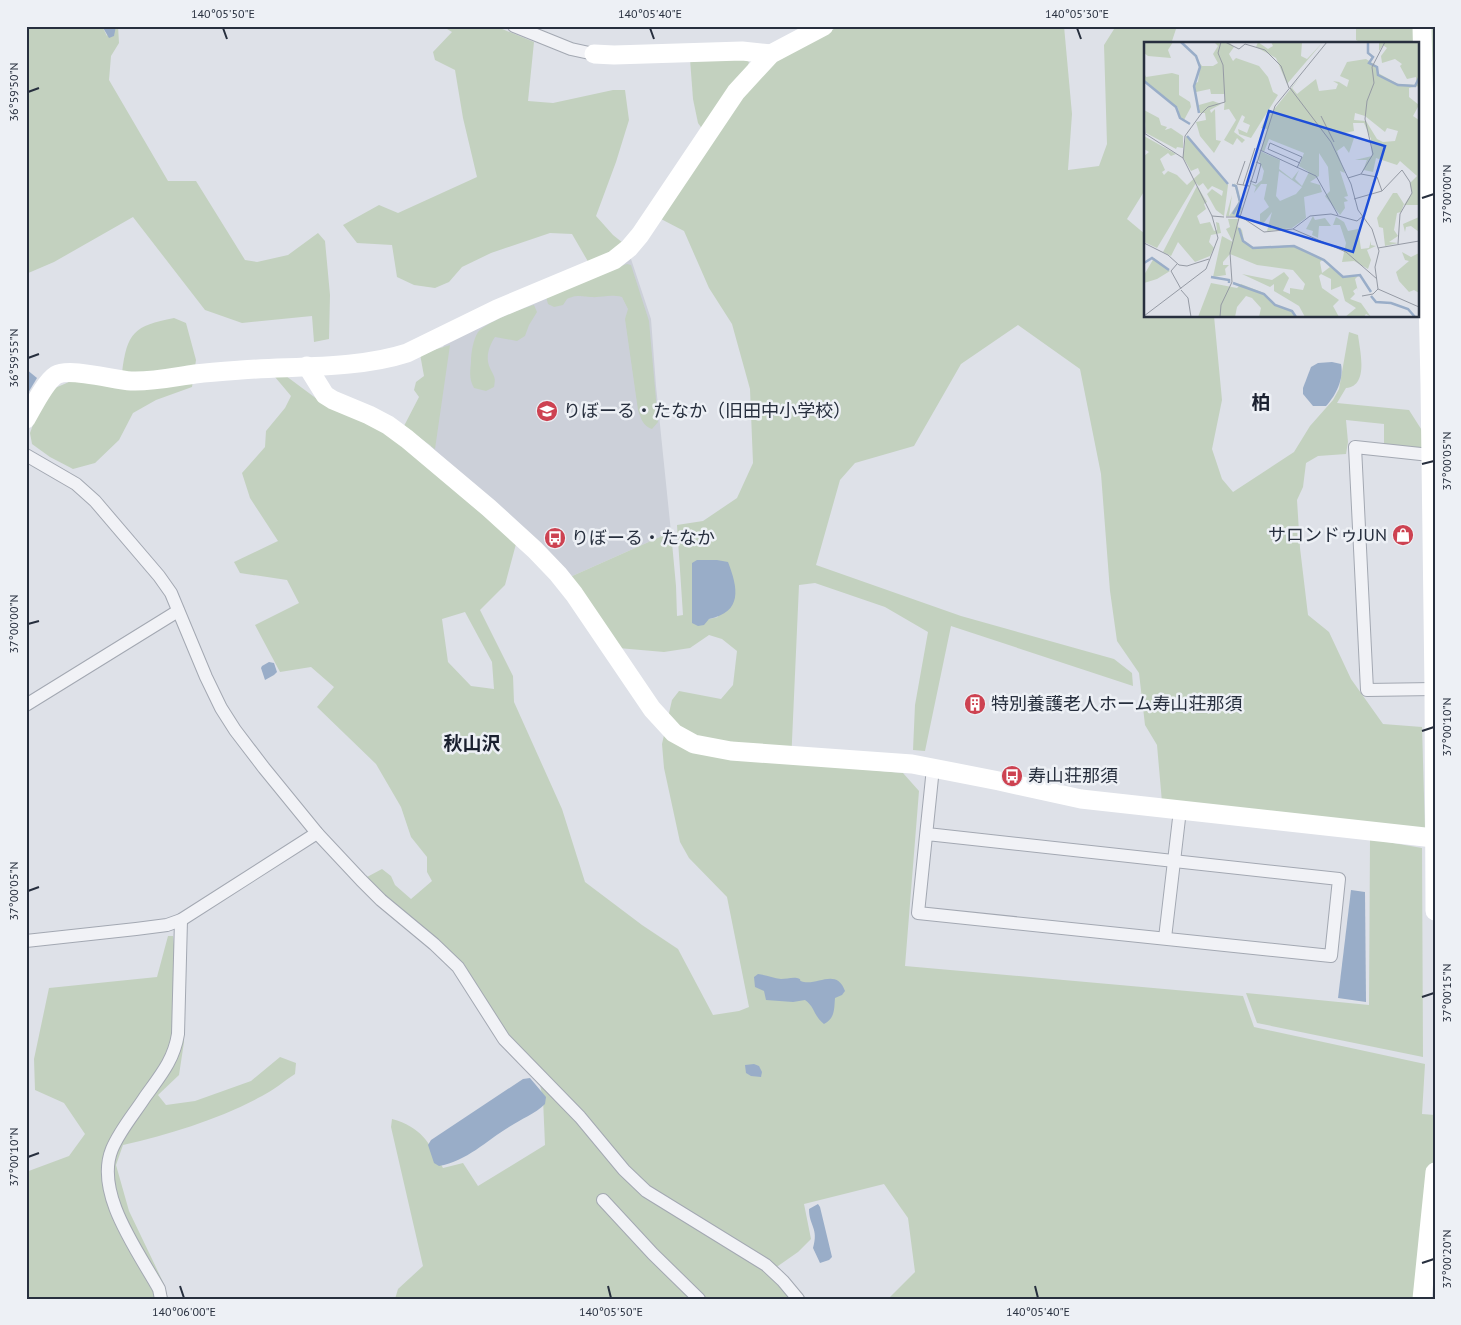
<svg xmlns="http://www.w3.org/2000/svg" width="1461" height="1325" font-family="'PT Sans','Noto Sans JP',sans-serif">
<rect width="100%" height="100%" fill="#dee1e8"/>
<path fill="#ccd0d9" d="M628,257L631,259L651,319L656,386L671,532L570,577L431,447L444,341Z"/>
<g fill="#c3d1bf" fill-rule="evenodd">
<path d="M26,26H102L107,36L116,26H118L119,43L111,56L109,80L168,181H196L245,260L257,262L288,255L318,233L325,241L330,295L329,339L314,342L312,316L242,323L205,310L133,217L54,262L26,274Z"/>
<path d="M442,26H495L534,42L528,101L553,103L613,90H625L629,120L616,162L596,216L613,235L623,243L590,265L572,234L550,233L491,253L462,267L449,282L435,288L414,285L397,277L392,245L357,243L343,225L379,205L398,213L477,177L463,118L455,70L435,60L433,52L452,32Z"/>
<path d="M840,26H1064L1072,114L1068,170L1099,166L1107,144L1104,45L1116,26H1177L1171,44H1145V190L1127,219L1145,234V316H1214L1222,400L1212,449L1222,479L1233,492L1294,452L1310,426L1333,400L1339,389L1349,332L1358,335C1360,351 1369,386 1346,388L1337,403L1409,410L1423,432L1424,449L1384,446V424L1346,420L1348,442L1346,454L1318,456L1306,463L1303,487L1297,500L1300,548L1308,615L1329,632L1351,679L1383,724L1422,727L1425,830L1162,802L1157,745L1145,725L1139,673L1117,641L1110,591L1101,474L1080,369L1018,325L961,364L914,446L855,463L840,480L816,565L961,616L1114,659L1132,673L1133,686L951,626L925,751L913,750L915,705L928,632L885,607L815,583L799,585L791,763L903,773L919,791L905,966L1243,996L1254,1027L1425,1064L1422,1114L1435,1115V1222L1416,1299H888L915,1272L908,1218L884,1184L804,1204L811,1239L798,1252L768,1273L790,1299H395L398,1289L423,1266L391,1127L392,1119C421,1127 429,1142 443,1168L463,1163L478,1186L545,1145L543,1099L535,1062L499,1024L464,964L422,926L399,909L367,877L382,869L391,876L395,885L411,899L432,881L427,872V857L411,837L401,807L376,764L317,707L334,687L311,667L280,672L255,625L299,603L287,580L240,573L234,562L278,541L250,498L242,473L265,447L266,431L285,408L291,396L275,377L286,376L321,402L364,420L402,444L516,544L505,585L480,610L513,676L514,702L562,809L585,882L642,925L678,949L713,1015L739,1011L749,1007L727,897L689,858L680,842L664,768L662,744L672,700L679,691L721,699L733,685L737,651L722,639L709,635L690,648L664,652L618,648L570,577L671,532L676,586L677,616L683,615L677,525L703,521L737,498L753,463L750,389L732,324L709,288L684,231L661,219L745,91L779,57ZM692,564L718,617L692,623ZM465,612L492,662L494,689L471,686L448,662L442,619Z"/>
<path d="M1356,26L1413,27V44H1364L1356,40Z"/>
<path d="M1430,26H1435V117L1429,109Z"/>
<path d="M690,59H744L749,62L747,69L703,130L698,123L693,99Z"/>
<path d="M627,264L631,265L649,321L658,422L652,429C643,426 641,419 638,410L625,319L628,309L622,297C608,294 603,298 590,297C579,297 579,294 567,299L563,305L554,307L548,304L546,297L581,280Z"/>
<path d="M534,305L537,312L529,325L525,336L517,341L495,337C489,346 485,358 490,368C494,377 496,376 494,387L486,391L474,388C469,379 470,373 471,362C471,353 473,340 478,332C485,323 522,308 534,305Z"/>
<path d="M174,318L186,323L196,360L192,387L156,400L133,413L119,440L95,463L73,469L50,457L32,444L30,433L38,411L55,388L76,379L122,373C127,332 134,326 174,318Z"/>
<path d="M450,345L435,449L404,426L419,397L414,390L416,382L424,376L420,354Z"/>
<path d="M1370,839L1422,848L1423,1057L1257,1023L1246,993L1369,1005Z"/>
<path d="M168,936H173L184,1042L179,1075L158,1095L166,1105L195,1101L251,1081L280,1057L296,1063L295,1074C284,1081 274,1090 262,1096C219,1119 171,1134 123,1145L116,1165L129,1211L164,1284L168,1299H26V1172L69,1156L85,1134L64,1103L35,1090L34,1059L49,988L157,977Z"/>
</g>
<g fill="#99adc8">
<path d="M102,26H116L114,36L109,38Z"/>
<path d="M1332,362L1341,364C1344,379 1336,395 1326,406H1313L1303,394V388L1311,367L1318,363Z"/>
<path d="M26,369L37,378L28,393L26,391Z"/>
<path d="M697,560H717L728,562C738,588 743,612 709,619L704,625L698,626L692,623V563Z"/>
<path d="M269,662L274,663L277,672L274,675L265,680L261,668L262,666Z"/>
<path d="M1351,890L1365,892L1366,1002L1338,998Z"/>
<path d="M758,974C766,975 773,978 781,979C786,979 792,977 797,978C804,980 796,980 804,982C818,985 837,968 845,991L842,995L835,998C834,1010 835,1018 824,1024C813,1015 815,1007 805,1000L793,1002L766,1000L764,991L755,987L754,977Z"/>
<path d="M754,1064L759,1066L762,1072L761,1077L751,1076L746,1073L745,1065Z"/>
<path d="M530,1078L546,1097L545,1104C535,1114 521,1119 509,1127C486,1141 467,1161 439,1166L434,1163L428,1145L431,1140L523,1079Z"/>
<path d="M818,1204L820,1207L832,1257L829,1260L820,1263L813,1248C819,1228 809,1226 809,1209Z"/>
</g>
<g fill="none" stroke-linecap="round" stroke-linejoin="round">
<g stroke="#a3a8b2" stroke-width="14">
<g id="street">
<path d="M514,26L571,49L594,54"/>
<path d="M26,455L76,484L95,501L159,576L171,593L206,677L221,708L235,730L264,768L317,833L361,880L381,900L434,944L458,967L504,1039L580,1117L624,1170L646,1191L766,1265L783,1281L798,1299"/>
<path d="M1430,455L1355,447L1367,690L1434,689"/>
<path d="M26,705L178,611"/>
<path d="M927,834L1339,879L1331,956L918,913L933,768"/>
<path d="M1165,938L1180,810"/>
<path d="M26,941L136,929L167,925L181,920L317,833"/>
<path d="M603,1200L653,1254L699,1299"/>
<path d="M161,1299L159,1289C138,1251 94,1193 112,1149C120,1130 134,1114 145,1097C160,1076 174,1060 178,1034L181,920"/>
</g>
</g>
<use href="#street" stroke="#f1f2f6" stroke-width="12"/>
<g stroke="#fff" stroke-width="19">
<path d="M1422,26L1430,384L1434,689L1435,911"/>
<path d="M594,54L614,55L742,51L771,54"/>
<path d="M307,366L325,395L333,400L369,415L388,425L407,439L489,508L535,550L558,574L574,594L652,709L674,733L694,744L731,751L912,764L999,781L1081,799L1434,838"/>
<path d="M26,419C33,407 45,382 56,375C69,367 114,380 131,381C152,382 174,377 195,374C210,372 226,371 241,370C293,366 358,369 407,353L497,309L614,260L629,248L640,235L736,92L771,54L824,26"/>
<path d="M1422,1299L1435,1172"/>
</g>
</g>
<path fill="none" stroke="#272f3e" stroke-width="2" d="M223,28L227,39M650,28L654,39M1077,28L1081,39M28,92L39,88M1422,198L1434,194M28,358L39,354M1422,464L1434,461M28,624L39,621M1422,731L1434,727M28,891L39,887M1422,997L1434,993M28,1157L39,1153M1422,1263L1434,1259M180,1286L184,1298M608,1286L611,1298M1035,1286L1038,1298"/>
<defs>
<g id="school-disc" transform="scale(1.125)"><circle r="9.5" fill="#cd4251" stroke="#edf0f5"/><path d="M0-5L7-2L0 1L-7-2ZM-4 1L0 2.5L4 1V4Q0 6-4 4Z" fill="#fff"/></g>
<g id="shop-disc" transform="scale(1.125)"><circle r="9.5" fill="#cd4251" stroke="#edf0f5"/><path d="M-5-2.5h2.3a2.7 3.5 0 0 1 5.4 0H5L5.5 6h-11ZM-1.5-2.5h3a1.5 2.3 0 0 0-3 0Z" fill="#fff"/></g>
<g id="bus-disc" transform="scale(1.125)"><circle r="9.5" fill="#cd4251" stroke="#edf0f5"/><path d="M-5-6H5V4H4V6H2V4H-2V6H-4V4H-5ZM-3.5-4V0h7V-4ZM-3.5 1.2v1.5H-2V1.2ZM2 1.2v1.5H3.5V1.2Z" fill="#fff"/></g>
<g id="building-disc" transform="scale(1.125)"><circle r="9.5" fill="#cd4251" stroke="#edf0f5"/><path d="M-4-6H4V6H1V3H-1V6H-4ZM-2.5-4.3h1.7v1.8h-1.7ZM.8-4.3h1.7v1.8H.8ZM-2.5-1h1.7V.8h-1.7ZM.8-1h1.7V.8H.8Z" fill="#fff"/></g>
</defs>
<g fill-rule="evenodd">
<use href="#school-disc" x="547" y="411"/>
<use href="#shop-disc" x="1403" y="535"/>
<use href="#bus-disc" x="555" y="538"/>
<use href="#building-disc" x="975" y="704"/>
<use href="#bus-disc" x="1012" y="776"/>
</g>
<g text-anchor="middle" stroke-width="5" stroke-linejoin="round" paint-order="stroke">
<g font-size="18" fill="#272f3e" stroke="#edf0f5" text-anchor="start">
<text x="563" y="417">りぼーる・たなか（旧田中小学校）</text>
<text x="1387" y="541" text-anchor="end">サロンドゥJUN</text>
<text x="571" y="544">りぼーる・たなか</text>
<text x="991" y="710">特別養護老人ホーム寿山荘那須</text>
<text x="1028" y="782">寿山荘那須</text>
</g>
<g font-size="19" font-weight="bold" fill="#1a202f" stroke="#edf0f5">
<text x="1261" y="409">柏</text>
<text x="472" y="750">秋山沢</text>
</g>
</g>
<g transform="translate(1144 42)">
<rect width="275" height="275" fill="#dee1e8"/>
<path d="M0,0H29L24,8L27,16L4,14L0,11ZM70,0H85L90,5L85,12L89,19L92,16L115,24L124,35L129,50L134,53L107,96L95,92L94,87L103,91L106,83L99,80L101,75L98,73L90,90L101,98L98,101L93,96L89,103L80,98L92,78L85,67L80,68L81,52H67L66,47L52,50L50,42L54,40L56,26L52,16L58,24H69L74,21L69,12L74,4ZM114,0L124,7L129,4L127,0H158L157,14L163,17L179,0L143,42L132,16L112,5ZM235,0H275V44L265,46V55L275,63L269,74L275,78V163H260L268,151L266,141L273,134L256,119L253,123L232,116L229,130L220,128L218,131L223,118H211L228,114L227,97L220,81H209L210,89L201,91L210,96L205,111L200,104L193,109L201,131L196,129L204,154L200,155L204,159L200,160L201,166L196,173L181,154L186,149L184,125L175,111V134L166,140L176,143L178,150L160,155L162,176L148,186L123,189L128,170L119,182L116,180V172L125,165L120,157L123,142H117L110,151L112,145L106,141L112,143L118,138L120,129L114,117L116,109L136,118L135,127L148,137L155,128L151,137L158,144L165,130L155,124L160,111L125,97L120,110L117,108L123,87L117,86L120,80L156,35L148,46L153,52L172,37L175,49L192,47L194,42L189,39L195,40L203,45L205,38L196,34L203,20L222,17L233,24L234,31L254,42L272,43V35L263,37L256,24L258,22L251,17L238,21L237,14L243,6L239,3L235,9ZM211,71L221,74L241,90L243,86L254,89L251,99L239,100L233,97L222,79L210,78ZM135,129L158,145L152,152L136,159L132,154ZM0,31L2,35L28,31L35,33V53L46,60L47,65L40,78L36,76L34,66L0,39ZM69,59L77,62L66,68L67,71L71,67L72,98L77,99L70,111L56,94L52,80L62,78L61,71H56L55,63ZM0,68L15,76L17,83L23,85L21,88L27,86L39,94V106L33,105L32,107L2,91ZM0,94L32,112L27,114L24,111L16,117L21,128L18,130L20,133L24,129L33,133L43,143L56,131L54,126L47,129L39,115L42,94L84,143L80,174L72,168L63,152L68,147L78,154L79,149L68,144L64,148L59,141L55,144L52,141L13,206L0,200V114L5,110L0,107ZM90,141L93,144L98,166L95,175L82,174L88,153L85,174L95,160ZM53,144L63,160L60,162L62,167L53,174L56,182L66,180L70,189L73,188L72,180L75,181L77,191L67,193L65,200L70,206L66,214L51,220L34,200L27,214L19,210ZM249,151H253L260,162L257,170L253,171L250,188L254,194L245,200L254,201L241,204L239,186L235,185L233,176ZM169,174L171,178L181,176L187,184H175L174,196L168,193L169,189L162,187ZM192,175L200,180L204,189L214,187L217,207L225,206L227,199V203L232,204L223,208L227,218L224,227L210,219L198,220L202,201L196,183H189ZM275,175V190L267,184L262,185L261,190L259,182ZM84,177H94L93,184L98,188L100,199L110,206L148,203L179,217L176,220L178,231L186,225L199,235L214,234L211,237L214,249L213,246L209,249L211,252L206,257L217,261L227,275L222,272L220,275H201L212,266L201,259L197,244L187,248V237L177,232L175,234L178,246L195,258L189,264L195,275H161L155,264L130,249V242L126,245L98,232L128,238L140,230L145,236L139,249L146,252V246L159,248L161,242L149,228L113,223L86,212L79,220V223H85L81,227L82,233L69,235L78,194L89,200L82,187L86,185ZM258,210L267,215L275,211V251L270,248L265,250L255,239L252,230L265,219L261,218ZM10,216L26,229L13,237L0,241V233ZM67,241L93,246L97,242L120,251L131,263L149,269L152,275H115L117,266L108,256L102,254L93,265L91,275H54Z" fill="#c3d1bf" fill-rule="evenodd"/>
<path fill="none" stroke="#99adc8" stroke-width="2.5" d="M37,0L52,14L56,25L50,44L55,71M224,0V11L229,15L225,21L233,25L234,33L254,43L271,44L275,36M0,39L32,65L36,76L46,82M43,94L84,142M88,143L92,144L96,160L89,172M95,186L99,199L109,206L150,204L180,218L199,235L216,233L227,250M0,221L8,216L25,228M67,235L85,238V241M89,241L120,252L131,263L148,269L152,275M227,254L232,260L247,261L264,267L271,275"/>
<path fill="none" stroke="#959aa4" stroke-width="1" d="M81,0L95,7L101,2L121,8L137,24L145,46M146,46L187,100L207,142L214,168L228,187L235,209L231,225L234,247L275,265M0,74L1,91M177,74L190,100M0,91L39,116L68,174M116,108L172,134L194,173M39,116L41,94L57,72L64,65L81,60L79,23L74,11L77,0M101,119L93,142L105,144M153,126L158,115L126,101L124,107L156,121M217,132L229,112L221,77L223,59L230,41L228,25L241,0M204,136L217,132L233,135L238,149M106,139L112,141L117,122L112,120M99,143L111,106M210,157L238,149L258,128L266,140L268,151L256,172L254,202M96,174L120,190L149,187L166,174L187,172L213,179L219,174M82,175H96L131,64L183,0M149,187L202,210L233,237M0,201L24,213L35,223L43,224L65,217M234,206L275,199M33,222L27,229L37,247M37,248L44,256L47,275M218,254L229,252L234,247M0,274L62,227L74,196L68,174L80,175M76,275L77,263L88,240L86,211L95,176"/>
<path fill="#1d4ed8" fill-opacity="0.15" stroke="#1d4ed8" stroke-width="2.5" d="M125,69L241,104L209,210L93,174Z"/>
<rect width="275" height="275" fill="none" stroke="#272f3e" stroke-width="2.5"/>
</g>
<rect width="1461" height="1325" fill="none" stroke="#edf0f5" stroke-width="55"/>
<rect x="28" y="28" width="1406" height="1270" fill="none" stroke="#272f3e" stroke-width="2"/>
<g font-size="12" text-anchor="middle" fill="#272f3e">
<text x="223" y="18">140°05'50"E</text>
<text x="650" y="18">140°05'40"E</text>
<text x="1077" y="18">140°05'30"E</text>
<text transform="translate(14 92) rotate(-90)" y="4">36°59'50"N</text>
<text transform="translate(1447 194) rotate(-90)" y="4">37°00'00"N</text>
<text transform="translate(14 358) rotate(-90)" y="4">36°59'55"N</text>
<text transform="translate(1447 461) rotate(-90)" y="4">37°00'05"N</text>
<text transform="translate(14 624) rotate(-90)" y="4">37°00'00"N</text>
<text transform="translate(1447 727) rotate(-90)" y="4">37°00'10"N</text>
<text transform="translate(14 891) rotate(-90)" y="4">37°00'05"N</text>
<text transform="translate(1447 993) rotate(-90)" y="4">37°00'15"N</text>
<text transform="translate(14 1157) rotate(-90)" y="4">37°00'10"N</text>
<text transform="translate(1447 1259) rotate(-90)" y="4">37°00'20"N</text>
<text x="184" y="1316">140°06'00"E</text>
<text x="611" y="1316">140°05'50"E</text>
<text x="1038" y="1316">140°05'40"E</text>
</g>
</svg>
